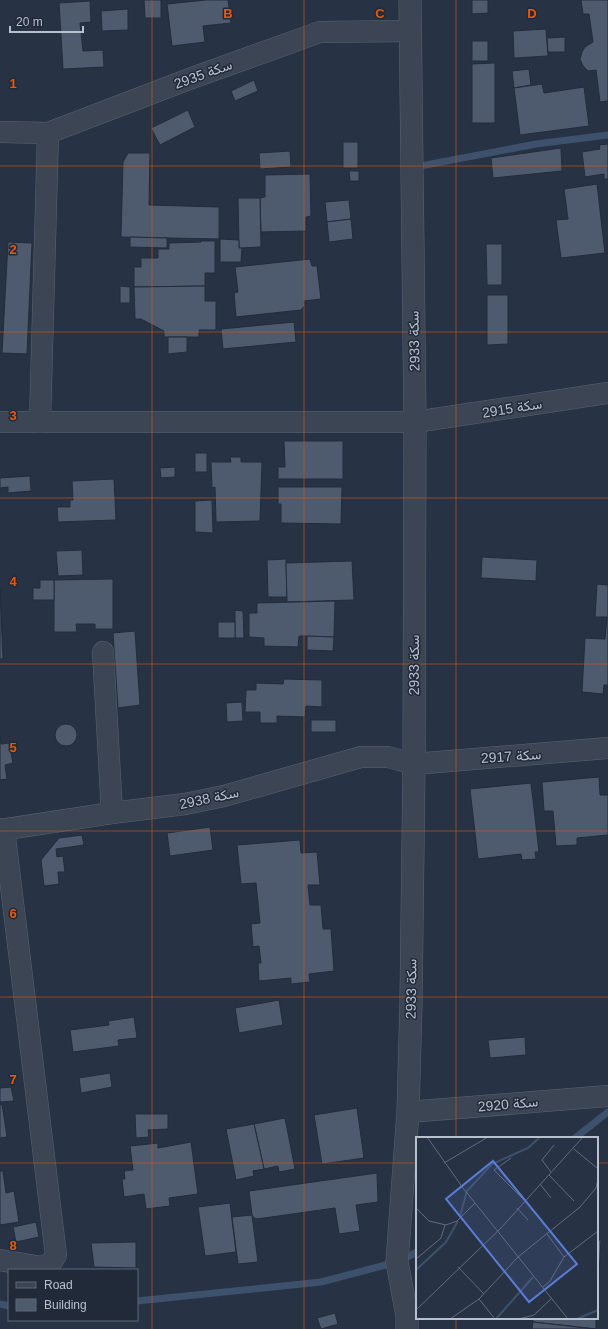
<svg xmlns="http://www.w3.org/2000/svg" width="608" height="1329" font-family="Helvetica,Vazirmatn,sans-serif">
<rect width="100%" height="100%" fill="#273344"/>
<g fill="none" stroke-linecap="round" stroke-linejoin="round">
<g stroke="#3d506c" stroke-width="7">
<path d="M415,167L536,144L608,135"/>
<path d="M575,1138L608,1112"/>
<path d="M137,1301L321,1282L397,1262L417,1252"/>
<path d="M0,1304L9,1306"/>
</g>
</g>
<g fill="#4e5a6d" stroke="#222c3b">
<path d="M144,0H161V18H145Z"/>
<path d="M206,0H228L231,23L203,26L205,42L172,46L167,4Z"/>
<path d="M472,0H488V13L472,14Z"/>
<path d="M581,0H608V101L600,102L596,70L588,71L583,66L580,59L582,52L585,47L593,42L589,14H583Z"/>
<path d="M90,1L91,22L80,23L83,51L103,50L104,67L63,69L59,3Z"/>
<path d="M128,9V30L102,31L101,11Z"/>
<path d="M546,29L548,56L514,58L513,31Z"/>
<path d="M565,37V52H548L547,38Z"/>
<rect x="472" y="41" width="16" height="20"/>
<path d="M495,63V123H472V64Z"/>
<path d="M529,69L531,85L514,88L512,71Z"/>
<path d="M254,80L258,91L235,101L231,91Z"/>
<path d="M542,84L544,93L584,87L589,126L520,135L514,88Z"/>
<path d="M188,110L195,127L160,145L151,128Z"/>
<rect x="343" y="142" width="15" height="26"/>
<path d="M608,144V179H604V174L585,177L582,152L600,149L599,145Z"/>
<path d="M561,148L562,171L493,178L491,158Z"/>
<path d="M290,151L291,167L260,169L259,153Z"/>
<path d="M128,153H150L149,205L219,207V239L121,237L123,162Z"/>
<path d="M349,171H359V181H350Z"/>
<path d="M310,174L311,216L306,217V231L261,232L260,198L265,197V175Z"/>
<path d="M597,184L605,253L561,258L556,220L568,219L564,189Z"/>
<path d="M238,198H260L261,247L239,248Z"/>
<path d="M349,200L351,219L327,222L325,202Z"/>
<path d="M351,219L353,239L329,242L327,222Z"/>
<path d="M130,237L167,238V248L130,247Z"/>
<path d="M220,239L239,240V248H242L241,262H220Z"/>
<path d="M201,241H215V273H205V286L134,287V267H141V258H158V249H169V243L201,242Z"/>
<path d="M8,242L32,243L27,354L2,353Z"/>
<path d="M486,244H502V285H487Z"/>
<path d="M310,259L312,266H317L321,299L304,301L305,305L301,310L236,317L234,293L238,292L235,267Z"/>
<path d="M120,286L130,287V303H120Z"/>
<path d="M205,286V301H216V330H199V337H164V331L141,319H135L134,287Z"/>
<path d="M487,295H508V344L487,345Z"/>
<path d="M294,322L296,342L223,349L221,329Z"/>
<path d="M168,337H187V352L168,354Z"/>
<path d="M284,441H343V479H278V467H285Z"/>
<rect x="195" y="453" width="12" height="19"/>
<path d="M230,457H241V462H262L260,521L216,522L215,487L212,488L211,462H231Z"/>
<path d="M175,467V477L161,478L160,468Z"/>
<path d="M30,476L31,491L8,493V487L0,488V478Z"/>
<path d="M114,479L116,520L58,522L57,507H70V500H73L72,481Z"/>
<path d="M278,487H342L341,524L281,523V504H278Z"/>
<path d="M212,500L213,533L195,532V501Z"/>
<path d="M82,550L83,575L58,576L56,551Z"/>
<path d="M482,557L537,560L536,581L481,578Z"/>
<path d="M286,559L287,597H268L267,560Z"/>
<path d="M352,561L354,600L287,602L286,563Z"/>
<path d="M113,579V629H95V624H76L77,632H54V580Z"/>
<path d="M40,580H54V600H33V588H40Z"/>
<path d="M597,584L608,585V685H604L603,694L582,692L585,638L605,639L607,617H595Z"/>
<path d="M0,589L3,659H0Z"/>
<path d="M335,601L334,637L299,636L298,647L264,646V638L249,637V613H257V603Z"/>
<path d="M235,610L243,611L244,638H235Z"/>
<rect x="218" y="622" width="17" height="16"/>
<path d="M135,631L140,705L118,708L113,633Z"/>
<path d="M307,636L334,637L333,651L307,650Z"/>
<path d="M284,679L322,680V707L306,706L305,717L277,716V723H260V712H245L246,690H256V683L283,684Z"/>
<path d="M242,702L243,721L227,722L226,703Z"/>
<rect x="311" y="720" width="25" height="12"/>
<circle cx="66" cy="735" r="11"/>
<path d="M0,736L1,744L9,743L13,763L5,765L7,779L0,780Z"/>
<path d="M599,777L600,795H608V835L577,838V845L556,846L553,811H544L542,782Z"/>
<path d="M531,783L539,852H535L536,859L522,860L521,854L478,859L470,789Z"/>
<path d="M210,827L213,850L170,856L167,833Z"/>
<path d="M82,835L84,845L56,849L57,857L63,856L65,872H58L59,884L44,886L41,860L59,838Z"/>
<path d="M300,840L301,853L317,852L320,885H308L310,905H321L323,929H331L334,971L309,974L310,982L291,984V978L259,981L258,963H261L259,946L253,947L251,924L260,923L256,883L241,884L237,845Z"/>
<path d="M279,1000L283,1025L239,1033L235,1008Z"/>
<path d="M134,1017L137,1038L118,1040L119,1046L73,1052L70,1030L109,1025L108,1021Z"/>
<path d="M525,1037L526,1055L490,1058L488,1040Z"/>
<path d="M110,1073L112,1087L81,1093L79,1078Z"/>
<path d="M11,1087L14,1101L0,1102V1088Z"/>
<path d="M2,1104L7,1137L0,1138V1105Z"/>
<path d="M357,1108L364,1158L322,1164L314,1115Z"/>
<path d="M135,1114H168V1129L148,1130L149,1137L136,1138Z"/>
<path d="M285,1118L295,1169L279,1172L278,1166L264,1169L254,1124Z"/>
<path d="M254,1124L264,1169L253,1171L254,1176L236,1180L226,1129Z"/>
<path d="M191,1142L198,1194L169,1198L170,1206L146,1209L144,1194L124,1197L122,1179H125L124,1171L133,1170L130,1146L158,1143V1148Z"/>
<path d="M0,1171H3L6,1193L14,1191L19,1222L0,1225Z"/>
<path d="M377,1173L378,1202L356,1205L360,1231L339,1234L335,1208L257,1219L254,1218L252,1215L249,1191Z"/>
<path d="M230,1203L236,1252L205,1256L198,1207Z"/>
<path d="M252,1215L258,1262L238,1264L232,1217Z"/>
<path d="M36,1222L39,1237L16,1242L13,1227Z"/>
<path d="M597,1240H601L597,1309Z"/>
<path d="M136,1242V1268L94,1267L91,1243Z"/>
<path d="M335,1313L338,1324L321,1329L317,1318Z"/>
<path d="M533,1318H596V1329L533,1322Z"/>
<path d="M533,1322L595,1329H532Z"/>
</g>
<g fill="none" stroke-linecap="round" stroke-linejoin="round">
<g stroke="#5a6370" stroke-width="22">
<g id="minor">
<path d="M0,132L48,133L192,78L320,32L410,31"/>
<path d="M0,422H415L608,393"/>
<path d="M40,422L48,133"/>
<path d="M103,652L112,813"/>
<path d="M0,830L112,813L185,804L224,796L361,757H388L414,764L608,748"/>
<path d="M408,1112L608,1096"/>
<path d="M0,1260L42,1267L51,1263L56,1255L4,829"/>
</g>
</g>
<g stroke="#5a6370" stroke-width="23">
<path id="tertiary" d="M407,1329V1316L397,1262L408,1112L411,1004L414,764L415,422L410,0"/>
</g>
<use href="#minor" stroke="#3b4553" stroke-width="21"/>
<use href="#tertiary" stroke="#3b4553" stroke-width="22"/>
</g>
<path fill="none" stroke="#e8590c" stroke-width="1" stroke-opacity="0.55" d="M152,0V1329M304,0V1329M456,0V1138M0,166H608M0,332H608M0,498H608M0,664H608M0,831H608M0,997H608M0,1163H417M597,1163H608M456,1318V1329"/>
<g text-anchor="middle" stroke-width="3" stroke-linejoin="round" paint-order="stroke">
<g font-size="14" fill="#b9c0cd" stroke="#202a39">
<text transform="translate(203 74) rotate(-20)" y="5">سكة 2935</text>
<text transform="translate(414 341) rotate(-91)" y="5">سكة 2933</text>
<text transform="translate(512 408) rotate(-9)" y="5">سكة 2915</text>
<text transform="translate(414 665) rotate(-90)" y="5">سكة 2933</text>
<text transform="translate(511 756) rotate(-4)" y="5">سكة 2917</text>
<text transform="translate(209 798) rotate(-12)" y="5">سكة 2938</text>
<text transform="translate(411 989) rotate(-89)" y="5">سكة 2933</text>
<text transform="translate(508 1104) rotate(-5)" y="5">سكة 2920</text>
</g>
</g>
<g transform="translate(416 1137)">
<rect width="182" height="182" fill="#273344"/>
<path fill="none" stroke="#3d506c" stroke-width="2" d="M44,79L51,54L76,27L112,11L124,0M0,133L30,105L42,84M80,182L117,140M161,182L182,173"/>
<path fill="none" stroke="#616b7b" stroke-width="1" d="M11,0L47,51L152,182M158,12L181,31M95,21L78,33L108,63M28,26L72,0M135,35L126,23L138,8M133,38L158,64M124,47L135,61M0,71L13,84L30,88L41,84L59,66M101,71L112,83M131,97L148,120M0,122L25,101L29,88M42,130L68,157M127,150L134,144L148,120L182,94M63,162L79,182M0,173L85,91L167,0M34,182L63,162L102,120L164,70L180,51L182,42M103,182L118,178L136,161"/>
<path fill="#5b7cd4" fill-opacity="0.15" stroke="#5b7cd4" stroke-width="2" d="M77,24L161,127L113,165L30,62Z"/>
<rect width="182" height="182" fill="none" stroke="#b9c0cd" stroke-width="2"/>
</g>
<g font-size="13" text-anchor="middle" font-weight="bold" fill="#e8590c" stroke="#202a39" stroke-width="3" stroke-linejoin="round" paint-order="stroke">
<text x="228" y="18">B</text>
<text x="380" y="18">C</text>
<text x="532" y="18">D</text>
<text x="13" y="88">1</text>
<text x="13" y="254">2</text>
<text x="13" y="420">3</text>
<text x="13" y="586">4</text>
<text x="13" y="752">5</text>
<text x="13" y="918">6</text>
<text x="13" y="1084">7</text>
<text x="13" y="1250">8</text>
</g>
<rect x="8" y="1269" width="130" height="52" fill="#202a39" stroke="#5d6674"/>
<rect x="16" y="1282" width="20" height="6" fill="#3b4553" stroke="#5d6674"/>
<text x="44" y="1289" font-size="12" fill="#b9c0cd">Road</text>
<rect x="16" y="1299" width="20" height="12" fill="#4e5a6d" stroke="#5d6674"/>
<text x="44" y="1309" font-size="12" fill="#b9c0cd">Building</text>
<path d="M10 26v6h73v-6" fill="none" stroke="#b9c0cd" stroke-width="2"/>
<text x="16" y="26" font-size="12" fill="#b9c0cd" stroke="#202a39" stroke-width="3" paint-order="stroke">20 m</text>
</svg>
